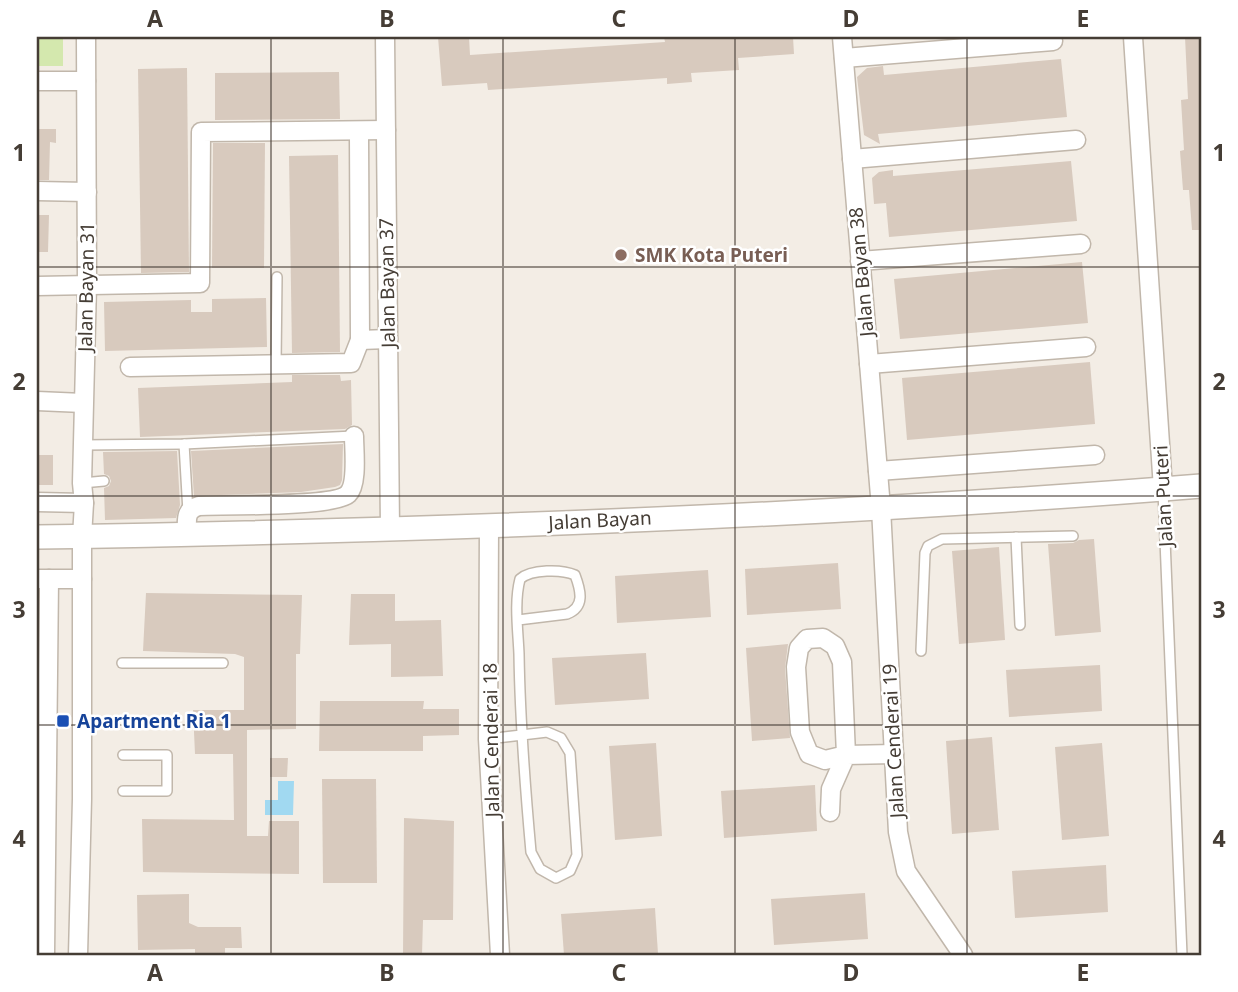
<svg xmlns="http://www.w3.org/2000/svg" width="1238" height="992" font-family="'Noto Sans',sans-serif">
<rect width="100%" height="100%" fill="#f3ede5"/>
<rect fill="#d4e8ae" x="37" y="37" width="26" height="29"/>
<path fill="#a1d9f1" d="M278,781H294L293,815H265V800H278Z"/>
<g fill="#d8cabe">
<path d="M438,37H469L470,55L665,42L664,37H793L794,54L738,58L739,70L691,73L692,82L667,84V78L488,90L487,83L442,86Z"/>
<path d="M1185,37H1201V230H1192L1189,190H1183L1180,151L1184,150L1181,100L1188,99Z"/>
<path d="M1061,59L1067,117L878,134L880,144L864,135L857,77L867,68L883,66L884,75Z"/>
<path d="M187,68L189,272L141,273L138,69Z"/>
<path d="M339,72L340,119L215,120V73Z"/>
<path d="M37,129H56V143L50,142L49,180H37Z"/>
<path d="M213,143H265L264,268H212Z"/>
<path d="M338,155L340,352L292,353L289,156Z"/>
<path d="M1071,161L1077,221L889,237L886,203L874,204L872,178L879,172L893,170V176Z"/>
<path d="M37,215H49L48,252H37Z"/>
<path d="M1082,262L1088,323L900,339L894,279Z"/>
<path d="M266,298L267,347L105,351L104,302L191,300V312H212V299Z"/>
<path d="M1090,362L1095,424L907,440L902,378Z"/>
<path d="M292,375H340L341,381L351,380L352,425L345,429L140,437L138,388L292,382Z"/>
<path d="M343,444L342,480L340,485L335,487L301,492L194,496L191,451Z"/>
<path d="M177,451L180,505L176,518L105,520L104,488L109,486L111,481L109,476L104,474L103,452Z"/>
<rect x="37" y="455" width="16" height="30"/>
<path d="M1094,539L1101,632L1055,636L1048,544L1073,543L1079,540Z"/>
<path d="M999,547L1005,640L959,644L952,551Z"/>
<path d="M838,563L841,609L747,615L745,569Z"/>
<path d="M708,570L711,617L617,623L615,576Z"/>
<path d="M146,593L302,595L300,654H296V729L247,730V836H268L269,821H299V874L143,872L142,819L234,820L233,754H195L193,710H244V657L235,654L143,651Z"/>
<path d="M351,594H395V621L441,620L443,676L391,677V644L349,645Z"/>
<path d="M788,644L785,668L790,738L752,741L746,648Z"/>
<path d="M646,653L649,699L555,705L552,658Z"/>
<path d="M1100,665L1102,711L1009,717L1006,670Z"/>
<path d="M320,701H424L423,709H459V735L423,736V751H319Z"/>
<path d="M992,737L999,830L952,834L946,741Z"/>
<path d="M656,743L662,836L615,840L609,746Z"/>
<path d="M1102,743L1109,836L1062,840L1055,747Z"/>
<path d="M270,758H288L287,777H270Z"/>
<path d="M322,779H376L377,883H323Z"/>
<path d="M815,785L817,831L724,838L721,791Z"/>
<path d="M404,818L454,821L453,920H423L422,955H403Z"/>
<path d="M1106,865L1108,912L1015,918L1012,871Z"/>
<path d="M865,893L868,939L774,945L771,899Z"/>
<path d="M189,894V923L198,927H241L242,948H225V955H195V949L138,950L137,895Z"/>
<path d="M655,908L658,954L564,955L561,914Z"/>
</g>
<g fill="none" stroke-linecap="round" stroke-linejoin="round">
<g stroke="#c1b7ab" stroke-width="12">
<g id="service">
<path d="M276,364L277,277"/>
<path d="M184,444L188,512"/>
<path d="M83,445L184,444L354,436"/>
<path d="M82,483L104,481"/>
<path d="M1163,491L1182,955"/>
<path d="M1016,537L1020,625"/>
<path d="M921,651L925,553L928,546L942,539L1073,536"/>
<path d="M122,663H223"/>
<path d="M488,739L547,732L561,738L570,753L577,855L570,871L556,878L540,869L531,852C525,786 520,720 519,654C518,630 514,602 520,579C531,569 562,569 575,575C581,591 585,607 567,614L518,620"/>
<path d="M123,791H167V755H123"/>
</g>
</g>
<g stroke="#c1b7ab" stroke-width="21">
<g id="minor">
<path d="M385,37L390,529"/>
<path d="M842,37L881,508L898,832L906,871L963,955"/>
<path d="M1133,37L1163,489"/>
<path d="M844,58L1053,41"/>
<path d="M37,81H86"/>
<path d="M359,135L360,340L388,339"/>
<path d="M852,159L1076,140"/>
<path d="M37,191L87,192"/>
<path d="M860,261L1081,244"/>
<path d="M37,286L200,283L201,132L386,130"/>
<path d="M869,364L1086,347"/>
<path d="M130,367L351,363L360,340"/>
<path d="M37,401L83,403"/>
<path d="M878,471L1095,455"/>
<path d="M37,502L84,503"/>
<path d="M489,525L488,739L500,955"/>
<path d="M187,534C187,521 184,510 199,506C223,505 335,507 348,494C358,484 354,450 354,436"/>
<path d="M37,579H82"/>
<path d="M823,638L835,646L842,662L846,755L825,760L809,754L800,732L796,667L799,648L807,639Z"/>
<path d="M830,812L831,789L846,755L894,754"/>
<path d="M45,955L49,579"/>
<path d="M78,955L82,799V537L84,503L82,483L87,284L86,37"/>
</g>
</g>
<g stroke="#c1b7ab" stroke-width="26">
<path id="tertiary" d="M37,537C425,531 814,517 1201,486"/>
</g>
<use href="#service" stroke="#fff" stroke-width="9"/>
<use href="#minor" stroke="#fff" stroke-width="18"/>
<use href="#tertiary" stroke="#fff" stroke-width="23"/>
</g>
<path fill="none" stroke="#453d35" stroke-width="2" stroke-opacity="0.55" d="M271,37V955M503,37V955M735,37V955M967,37V955M37,267H1201M37,496H1201M37,725H1201"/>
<circle fill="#8d6e63" stroke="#fff" stroke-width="2.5" cx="621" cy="255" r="7"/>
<rect fill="#1a4fb4" stroke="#fff" stroke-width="2.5" x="56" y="714" width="14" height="14" rx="3.5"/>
<g text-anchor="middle" stroke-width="5" stroke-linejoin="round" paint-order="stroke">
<g font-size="19" font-weight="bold" fill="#785e54" stroke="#fff" text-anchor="start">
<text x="635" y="262">SMK Kota Puteri</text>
</g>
<g font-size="19" fill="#453d35" stroke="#fff">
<text transform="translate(861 272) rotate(-95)" y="7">Jalan Bayan 38</text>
<text transform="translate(387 283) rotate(-91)" y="7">Jalan Bayan 37</text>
<text transform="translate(86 287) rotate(-89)" y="7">Jalan Bayan 31</text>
<text transform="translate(1163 496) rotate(-93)" y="7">Jalan Puteri</text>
<text transform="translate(600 520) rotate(-3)" y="7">Jalan Bayan</text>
<text transform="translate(491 740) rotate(-91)" y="7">Jalan Cenderai 18</text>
<text transform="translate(893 741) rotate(-93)" y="7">Jalan Cenderai 19</text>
</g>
<g font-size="19" font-weight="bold" fill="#164399" stroke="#fff" text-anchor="start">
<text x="77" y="728">Apartment Ria 1</text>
</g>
</g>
<rect width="1238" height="992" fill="none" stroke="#ffffff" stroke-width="77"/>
<rect x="38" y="38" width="1162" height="916" fill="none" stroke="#453d35" stroke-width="2.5"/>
<g font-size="23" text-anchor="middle" font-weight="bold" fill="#453d35">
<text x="155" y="27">A</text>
<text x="387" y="27">B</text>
<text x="619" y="27">C</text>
<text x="851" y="27">D</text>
<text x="1083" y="27">E</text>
<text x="19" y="161">1</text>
<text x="1219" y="161">1</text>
<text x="19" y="390">2</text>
<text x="1219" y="390">2</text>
<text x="19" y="618">3</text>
<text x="1219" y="618">3</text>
<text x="19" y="847">4</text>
<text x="1219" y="847">4</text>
<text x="155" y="981">A</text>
<text x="387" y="981">B</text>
<text x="619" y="981">C</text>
<text x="851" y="981">D</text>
<text x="1083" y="981">E</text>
</g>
</svg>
